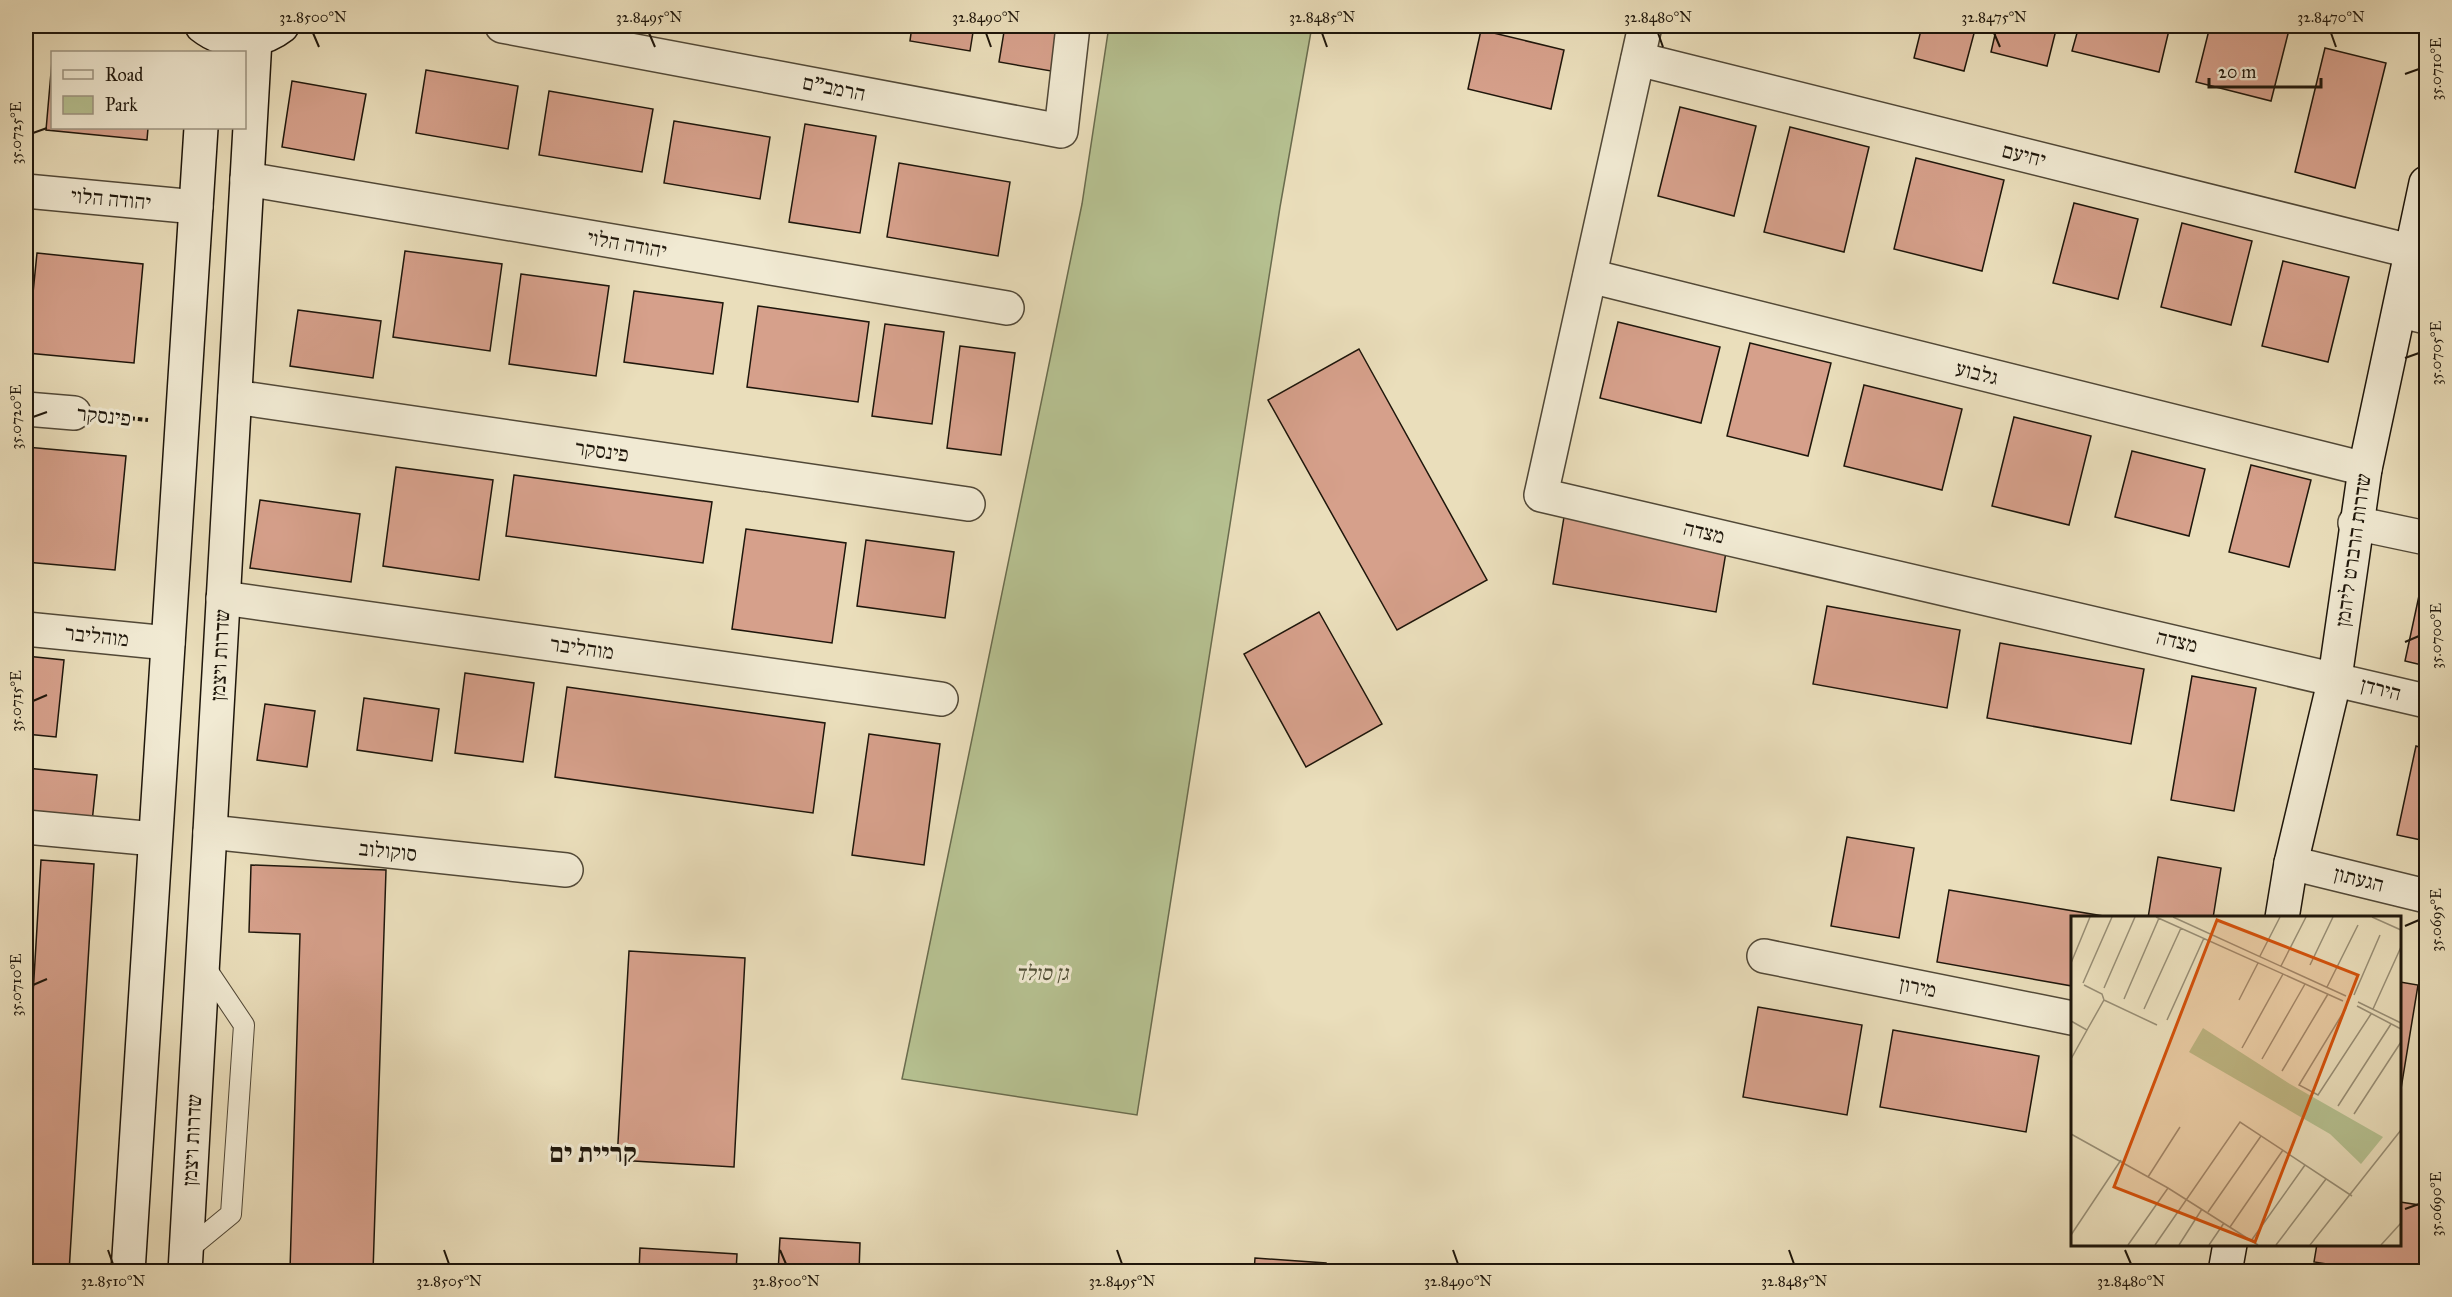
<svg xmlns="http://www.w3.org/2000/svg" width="2452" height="1297" font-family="'IM FELL Great Primer','Frank Ruhl Libre',serif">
<rect width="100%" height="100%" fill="#eadebb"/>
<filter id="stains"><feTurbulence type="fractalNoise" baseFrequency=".00333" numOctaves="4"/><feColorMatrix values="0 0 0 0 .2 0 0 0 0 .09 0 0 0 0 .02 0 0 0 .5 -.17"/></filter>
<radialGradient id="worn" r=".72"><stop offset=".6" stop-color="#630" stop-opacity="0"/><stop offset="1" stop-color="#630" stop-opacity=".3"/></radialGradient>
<path fill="#b6c191" stroke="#6a6c4e" stroke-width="1.5" d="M1109,26H1312L1280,207L1137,1115L902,1079L1082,204Z"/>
<g fill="#d6a08b" stroke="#1e160b" stroke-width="1.5">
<path d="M834,26H883L882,33Z"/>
<path d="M912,26H974L970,51L910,41Z"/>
<path d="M1005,26H1058L1051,71L999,62Z"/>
<path d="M1922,26H1976L1964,71L1914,58Z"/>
<path d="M1997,26H2057L2047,66L1991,52Z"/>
<path d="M2079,26H2170L2159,72L2072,51Z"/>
<path d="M2210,26H2290L2271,101L2196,82Z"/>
<path d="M1481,30L1564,50L1551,109L1468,89Z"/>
<path d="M2325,48L2386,63L2355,188L2295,172Z"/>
<path d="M52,61V128H148L147,140L46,130Z"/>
<path d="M426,70L518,86L508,149L416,133Z"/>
<path d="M292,81L366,94L354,160L282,147Z"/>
<path d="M549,91L653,109L642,172L539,155Z"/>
<path d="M1680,107L1756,126L1734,216L1658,196Z"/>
<path d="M674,121L770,137L760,199L664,183Z"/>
<path d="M805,124L876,136L860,233L789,222Z"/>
<path d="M1790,127L1869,147L1844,252L1764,232Z"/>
<path d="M1916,158L2004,180L1982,271L1894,249Z"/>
<path d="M899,163L1010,182L998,256L887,237Z"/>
<path d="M2074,203L2138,219L2118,299L2053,283Z"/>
<path d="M2182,223L2252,241L2231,325L2161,307Z"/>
<path d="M405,251L502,264L490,351L393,337Z"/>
<path d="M37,253L143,264L134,363L27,353Z"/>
<path d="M2283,261L2349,277L2328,362L2262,346Z"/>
<path d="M521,274L609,286L596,376L509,364Z"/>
<path d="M634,291L723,303L713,374L624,362Z"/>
<path d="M758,306L869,322L858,402L747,387Z"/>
<path d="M298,310L381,321L373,378L290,366Z"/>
<path d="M1618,322L1720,347L1701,423L1600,398Z"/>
<path d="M885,324L944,332L932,424L872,416Z"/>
<path d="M1750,343L1831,363L1808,456L1727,436Z"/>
<path d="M960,346L1015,353L1001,455L947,448Z"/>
<path d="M1359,349L1487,580L1397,630L1268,400Z"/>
<path d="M1864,385L1962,409L1942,490L1844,466Z"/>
<path d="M2014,417L2091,436L2069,525L1992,506Z"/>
<path d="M26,447L126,456L115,570L26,562Z"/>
<path d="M2132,451L2205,469L2189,536L2115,517Z"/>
<path d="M2251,465L2311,480L2289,567L2229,552Z"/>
<path d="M396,467L493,480L479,580L383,566Z"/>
<path d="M514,475L712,502L703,563L506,536Z"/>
<path d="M260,500L360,514L351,582L250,568Z"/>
<path d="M1564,517L1727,546L1716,612L1553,584Z"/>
<path d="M746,529L846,543L832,643L732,629Z"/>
<path d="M866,540L954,552L945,618L857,606Z"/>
<path d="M2423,577L2426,578V666L2405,661Z"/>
<path d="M1827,606L1960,630L1947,708L1813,684Z"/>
<path d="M1319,612L1382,724L1306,767L1244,654Z"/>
<path d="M2000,643L2144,669L2131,744L1987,718Z"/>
<path d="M26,656L64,660L56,737L26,734Z"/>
<path d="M465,673L534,683L523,762L455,753Z"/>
<path d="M2192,676L2256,688L2234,811L2171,800Z"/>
<path d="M567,687L825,723L813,813L555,777Z"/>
<path d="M364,698L439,709L432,761L357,750Z"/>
<path d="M265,704L315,711L307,767L257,760Z"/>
<path d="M869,734L940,744L924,865L852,855Z"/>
<path d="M2416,746L2426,749V841L2397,835Z"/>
<path d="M26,768L97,775L92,822L26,816Z"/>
<path d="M1847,837L1914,848L1899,938L1831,926Z"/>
<path d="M2158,857L2221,868L2213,918H2148Z"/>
<path d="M41,860L94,864L69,1272H26V1112Z"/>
<path d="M251,865L386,870L373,1272H238V1268L290,1270L300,934L249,932Z"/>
<path d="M1949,890L2103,916V918H2072V986L1937,962Z"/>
<path d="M629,951L745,958L734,1167L617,1160Z"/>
<path d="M2400,982L2418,985L2400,1095Z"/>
<path d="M1758,1007L1862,1025L1847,1115L1743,1097Z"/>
<path d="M1893,1030L2039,1056L2026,1132L1880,1107Z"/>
<path d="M2400,1202L2426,1206V1272H2378L2314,1262L2317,1244H2400Z"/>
<path d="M780,1238L860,1243L859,1272H778Z"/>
<path d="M640,1248L737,1254L736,1272H639Z"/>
<path d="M1255,1258L1326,1263V1272H1254Z"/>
</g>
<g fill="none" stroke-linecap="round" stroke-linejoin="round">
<g stroke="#514837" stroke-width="22">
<path id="lane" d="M186,1251L231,1214L244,1025L203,964"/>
</g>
<g stroke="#514837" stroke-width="36">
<g id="street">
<path d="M502,26L1061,131L1073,26"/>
<path d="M1645,26L1541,495L2426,701"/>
<path d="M1638,59L2410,251"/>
<path d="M247,179L1007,308"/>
<path d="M26,191L196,207"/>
<path d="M1590,276L2365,469"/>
<path d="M2400,311L2426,317"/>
<path d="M235,397L968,504"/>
<path d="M26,409L74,413"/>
<path d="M2355,523L2426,538"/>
<path d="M223,598L941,699"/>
<path d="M26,629L168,643"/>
<path d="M26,827L155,839"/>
<path d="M210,832L566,870"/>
<path d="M2291,863L2426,896"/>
<path d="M1764,956L2072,1018"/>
</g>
</g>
<g stroke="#1e160b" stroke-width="36">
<g id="secondary">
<path d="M202,26C226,45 259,44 282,26"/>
<path d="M2282,918L2291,863L2335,678L2365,469L2426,183"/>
<path d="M128,1272L201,128"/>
<path d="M185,1272L255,39"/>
<path d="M2225,1272L2230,1244"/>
</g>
</g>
<path stroke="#1e160b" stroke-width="4" stroke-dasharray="4.5 3" stroke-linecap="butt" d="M108,416L148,420"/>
<use href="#lane" stroke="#f1ead3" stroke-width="20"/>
<use href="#street" stroke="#f1ead3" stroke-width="33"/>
<use href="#secondary" stroke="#f1ead3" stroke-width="33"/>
</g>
<path fill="none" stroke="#1e160b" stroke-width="2" d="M313,33L319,47M649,33L655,47M986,33L991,47M1322,33L1327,47M1658,33L1663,47M1994,33L2000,47M2331,33L2336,47M2405,74L2419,69M33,133L47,128M2405,358L2419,353M33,417L47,412M2405,642L2419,636M33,701L47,695M2405,926L2419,920M33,985L47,979M2405,1209L2419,1204M108,1250L113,1264M444,1250L449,1264M780,1250L786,1264M1117,1250L1122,1264M1453,1250L1458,1264M1789,1250L1794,1264M2125,1250L2131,1264"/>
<g text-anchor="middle" stroke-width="6" stroke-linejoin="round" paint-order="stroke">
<g font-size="21" fill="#1e160b" stroke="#f1ead3">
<text transform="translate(834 88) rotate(11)" y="7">הרמב"ם</text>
<text transform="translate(2024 155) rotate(14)" y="7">יחיעם</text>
<text transform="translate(111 199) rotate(5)" y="7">יהודה הלוי</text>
<text transform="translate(627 244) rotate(10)" y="7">יהודה הלוי</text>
<text transform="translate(1977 373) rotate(14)" y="7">גלבוע</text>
<text transform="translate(104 416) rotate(6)" y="7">פינסקר</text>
<text transform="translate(602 451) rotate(8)" y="7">פינסקר</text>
<text transform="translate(1704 532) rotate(13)" y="7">מצדה</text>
<text transform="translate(2353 550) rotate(-82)" y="7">שדרות הרברט ליהמן</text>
<text transform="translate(97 636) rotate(6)" y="7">מוהליבר</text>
<text transform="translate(2177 641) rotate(13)" y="7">מצדה</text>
<text transform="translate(582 648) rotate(8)" y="7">מוהליבר</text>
<text transform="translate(220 655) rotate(-87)" y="7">שדרות ויצמן</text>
<text transform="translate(2381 689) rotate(14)" y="7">הירדן</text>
<text transform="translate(388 851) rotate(6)" y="7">סוקולוב</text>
<text transform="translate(2359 879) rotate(14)" y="7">הגעתון</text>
<text transform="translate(1918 987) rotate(11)" y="7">מירון</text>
<text transform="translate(192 1140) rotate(-87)" y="7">שדרות ויצמן</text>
</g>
<g font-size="21" font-style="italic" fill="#53523a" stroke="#f1ead3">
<text x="1042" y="980">גן סולד</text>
</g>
<g font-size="27" font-weight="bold" fill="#1e160b" stroke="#f1ead3">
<text x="593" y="1162">קריית ים</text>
</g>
</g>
<g transform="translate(2071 916)">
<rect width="330" height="330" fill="#eadebb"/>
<path d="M132,112L219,168L312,221L290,248L259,218L118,136Z" fill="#b6c191"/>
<path fill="none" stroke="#988e75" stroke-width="1.5" d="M85,1L272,85M102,1L275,80M301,1L330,14M189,40L209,1M0,47L19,1M239,49L262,1M210,50L235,1M12,67L41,1M13,69L31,78L33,84M256,71L287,9M33,72L64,1M283,79L309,19M53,83L88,2M168,84L187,47M287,86L330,107M286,90L330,113M275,92L228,169L247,179L300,98M73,93L110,12M302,93L330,31M96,104L133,22M0,105L16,114L0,143M16,114L33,84L86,109M171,132L212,58M191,143L234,68M211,155L257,78M267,190L320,108M283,198L330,126M0,218L97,272L187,329M77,261L109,211M137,296L190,220M159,311L212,234M0,319L50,244M180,325L234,249M57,329L97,272M84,329L169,206L281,280M108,329L131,293M138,329L153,307M205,329L255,263M239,329L330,214M310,329L330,307"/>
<path fill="#d4520c" fill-opacity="0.15" stroke="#d4520c" stroke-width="3" d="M146,4L287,59L184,326L43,271Z"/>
<rect width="330" height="330" fill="none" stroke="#1e160b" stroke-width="3"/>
</g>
<rect width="2452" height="1297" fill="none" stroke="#eadebb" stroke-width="66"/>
<rect x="51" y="51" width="195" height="78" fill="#f1ead3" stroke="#9d9583" stroke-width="1.5"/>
<rect x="63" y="70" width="30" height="9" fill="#f1ead3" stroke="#9d9583" stroke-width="1.5"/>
<text x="105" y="81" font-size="18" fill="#1e160b">Road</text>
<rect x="63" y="96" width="30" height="18" fill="#b6c191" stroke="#9d9583" stroke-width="1.5"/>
<text x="105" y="111" font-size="18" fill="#1e160b">Park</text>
<path d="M2209 78v9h112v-9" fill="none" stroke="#1e160b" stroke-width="3"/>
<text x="2218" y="78" font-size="18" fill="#1e160b" stroke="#f1ead3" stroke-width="4.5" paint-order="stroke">20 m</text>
<rect x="33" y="33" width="2386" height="1231" fill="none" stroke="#1e160b" stroke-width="2"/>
<g font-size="15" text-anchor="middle" fill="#1e160b">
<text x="313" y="22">32.8500°N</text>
<text x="649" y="22">32.8495°N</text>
<text x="986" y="22">32.8490°N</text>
<text x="1322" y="22">32.8485°N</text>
<text x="1658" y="22">32.8480°N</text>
<text x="1994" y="22">32.8475°N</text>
<text x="2331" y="22">32.8470°N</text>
<text transform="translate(2436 69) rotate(-90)" y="5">35.0710°E</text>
<text transform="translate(16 133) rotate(-90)" y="5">35.0725°E</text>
<text transform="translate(2436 353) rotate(-90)" y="5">35.0705°E</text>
<text transform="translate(16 417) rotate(-90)" y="5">35.0720°E</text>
<text transform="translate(2436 636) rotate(-90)" y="5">35.0700°E</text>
<text transform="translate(16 701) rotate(-90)" y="5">35.0715°E</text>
<text transform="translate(2436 920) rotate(-90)" y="5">35.0695°E</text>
<text transform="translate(16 985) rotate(-90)" y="5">35.0710°E</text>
<text transform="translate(2436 1204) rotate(-90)" y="5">35.0690°E</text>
<text x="113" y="1286">32.8510°N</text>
<text x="449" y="1286">32.8505°N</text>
<text x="786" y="1286">32.8500°N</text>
<text x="1122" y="1286">32.8495°N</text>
<text x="1458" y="1286">32.8490°N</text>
<text x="1794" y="1286">32.8485°N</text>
<text x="2131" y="1286">32.8480°N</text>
</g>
<rect width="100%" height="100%" filter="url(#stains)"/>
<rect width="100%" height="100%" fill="url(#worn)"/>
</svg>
